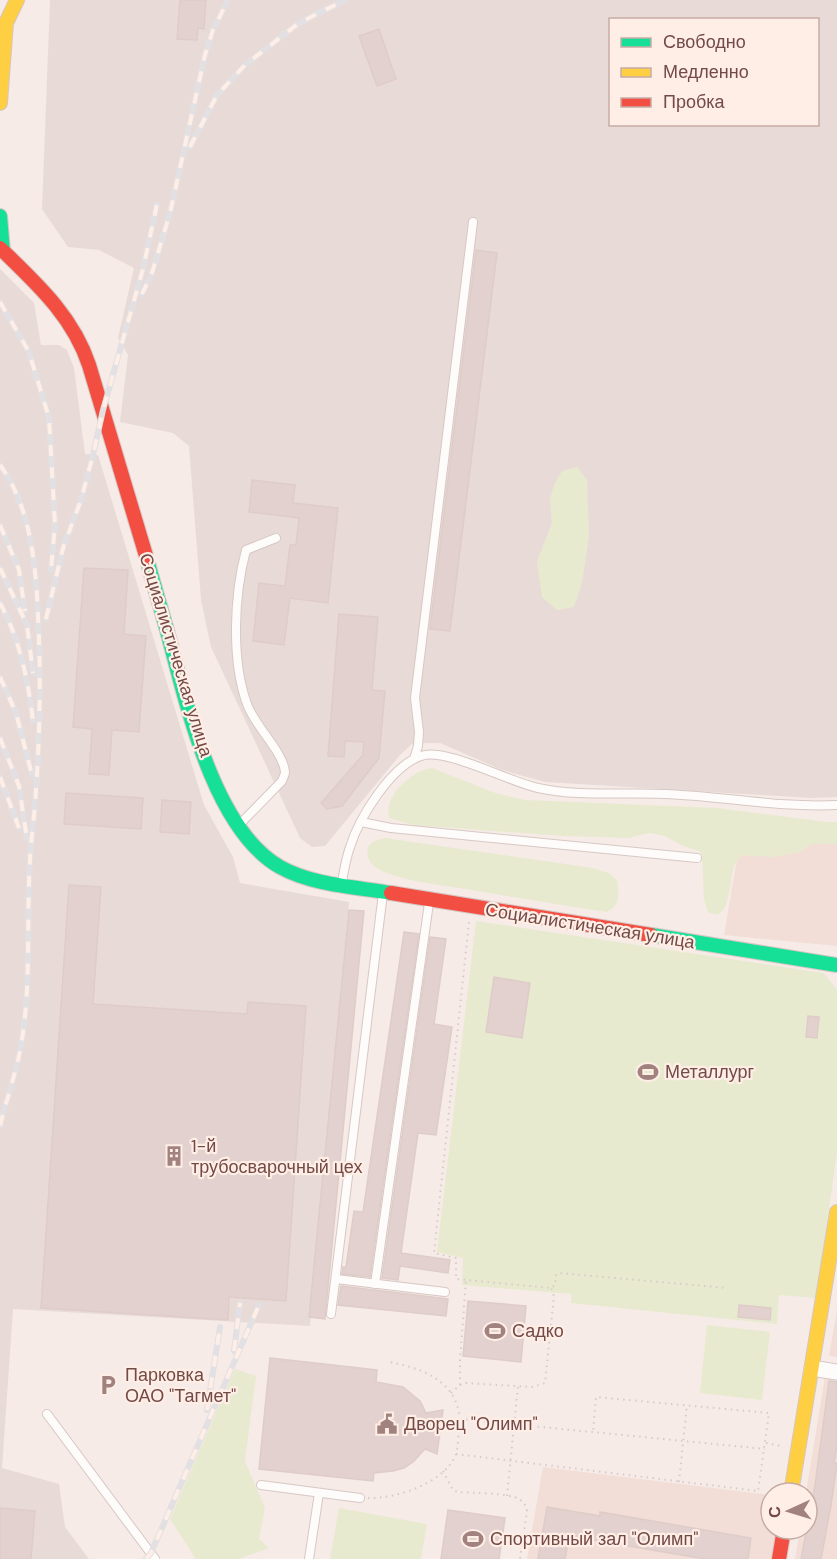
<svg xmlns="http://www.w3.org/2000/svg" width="837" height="1559" font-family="'DM Sans',sans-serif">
<rect width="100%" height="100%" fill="#f6ebe6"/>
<g fill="#f2ded6">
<path d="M837,822V946L724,935L741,835Z"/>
<path d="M837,1310V1357L829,1356Z"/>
<path d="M825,1376L837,1378V1559H795L800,1529H807L806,1493Z"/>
<path d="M543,1467L771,1495V1529H780L774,1559H527Z"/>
</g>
<g fill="#e8dbd7" fill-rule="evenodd">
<path d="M50,0H837V797L811,798L545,782L502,770L440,743H424L412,744L400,755L325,846L312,847L300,838L211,647L201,600L189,446L173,433L120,422L128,355L118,338L134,268L99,250L68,247L42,209ZM610,20H818V124H610Z"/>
<path d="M0,269L34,303L41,345H59L67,350L74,368L85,454L98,455L204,805L233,857L240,883L349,902L310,1326L13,1309L2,1468L59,1484L65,1527L89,1559H0Z"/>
</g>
<g fill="#e8ead0">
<path d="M577,467L587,480L589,537L582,583L574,607L557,610L542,597L537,562L552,523L550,499L554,485L562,471Z"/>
<path d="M432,768L498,794L526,800L717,808L827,822H837V844H812L800,852L773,857L743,855C739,859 736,862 734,867C729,880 731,925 708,912L704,900L702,855L699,851L683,846L665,836L650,833L628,838L562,836L413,825L389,818C383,796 412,770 432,768Z"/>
<path d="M385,838L593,868L609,873L617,880C619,894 621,905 607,912C559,905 512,897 465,889C442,885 392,880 375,867C369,863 365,853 369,846C372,841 380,839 385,838Z"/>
<path d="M476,921L824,973L837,990V1153L816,1298L779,1295L777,1324L571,1303V1294L462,1285L463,1258L437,1252Z"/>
<path d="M707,1325L770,1332L762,1400L700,1393Z"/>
<path d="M235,1369L256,1376L245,1461L265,1508L259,1539L269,1548L239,1559H196L170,1519Z"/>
<path d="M339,1508L427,1524L421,1559H330Z"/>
</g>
<g fill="#e2d1ce" stroke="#dfccc8" stroke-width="1.5">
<path d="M180,0H206L204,29L198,28L197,40L177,39Z"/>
<path d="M379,29L396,79L377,86L359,36Z"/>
<path d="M476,250L497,253L450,631L430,629Z"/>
<path d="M252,480L295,485L293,503L338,508L328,603L290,598L284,645L253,641L259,583L285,586L290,545H296L299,518L249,512Z"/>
<path d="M84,568L128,570L124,634L146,636L139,732L112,730L109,775L89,774L92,729L73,727Z"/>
<path d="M339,614L378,617L372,690L385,691L379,758L342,806L327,809L321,803L363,755L364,742L345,741L344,757L328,756Z"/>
<path d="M66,793L143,798L141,829L64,824Z"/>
<path d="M162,800L191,802L189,834L160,832Z"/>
<path d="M69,885L101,887L93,1004L247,1014L248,1002L306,1006L286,1301L229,1297L228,1320L41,1308Z"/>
<path d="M349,910L364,911L325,1319L309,1317Z"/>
<path d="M404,932L419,934L370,1277L342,1274L343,1267H346L354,1211L363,1212Z"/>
<path d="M430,937L446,939L434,1024L452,1027L436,1135L418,1133L401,1253L450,1260L448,1273L400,1266L398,1280L382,1278Z"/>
<path d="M494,977L530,983L522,1038L486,1032Z"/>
<path d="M808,1016L819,1017L817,1038L806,1037Z"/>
<path d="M341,1286L448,1299L446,1316L338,1305Z"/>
<path d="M468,1301L526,1306L521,1362L463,1356Z"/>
<path d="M739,1305L771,1308L770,1320L738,1317Z"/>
<path d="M270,1358L377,1370L376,1382L403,1387L420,1401L426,1413L443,1410L437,1454L425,1449L413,1462L404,1468L393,1471L374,1473L373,1481L259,1469Z"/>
<path d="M829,1381L837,1382V1446L834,1463H837L831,1505L821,1559H801L815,1485Z"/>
<path d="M547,1507L600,1516V1512L751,1538L748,1559H705L569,1536L565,1559H538Z"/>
<path d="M0,1508L35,1511L31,1559H0Z"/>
<path d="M448,1510L505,1518L499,1559H441Z"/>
</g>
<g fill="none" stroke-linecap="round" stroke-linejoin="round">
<g stroke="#d7c8c4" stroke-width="10">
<g id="lane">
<path d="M414,759L418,746L419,732L415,698L473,222"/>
<path d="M361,822L391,828L697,858"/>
<path d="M241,823L282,781C283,778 285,775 285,772C284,753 254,725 247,704C231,660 234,595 246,550L276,538"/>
<path d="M342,882C344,870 346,858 350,847C359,818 391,766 421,756C445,747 509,782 538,788C578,797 624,792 665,794C722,796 779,808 837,805"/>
<path d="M336,1279L445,1292"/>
<path d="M375,1284L429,903"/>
<path d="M331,1314L383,893"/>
<path d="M47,1414L155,1559"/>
<path d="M261,1485L360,1498"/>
<path d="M309,1559L319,1493"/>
</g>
</g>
<g stroke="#d7c8c4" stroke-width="17">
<path id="street" d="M812,1368L837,1372"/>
</g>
<g stroke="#d6c6c3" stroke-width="16">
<g id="fast">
<path d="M0,216L3,251"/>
<path d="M147,559C154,587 163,614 170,642C188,709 215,830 280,867C312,885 355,887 391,893"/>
<path d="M651,935L837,965"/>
</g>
</g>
<g stroke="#d6c6c3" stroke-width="16">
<g id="slow">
<path d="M0,103L6,23L17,0"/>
<path d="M791,1493L837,1212"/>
</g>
</g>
<g stroke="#d6c6c3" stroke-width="16">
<g id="jam">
<path d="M0,248C36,283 73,316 89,365L147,559"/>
<path d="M391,893L651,935"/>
<path d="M779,1559L784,1529"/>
</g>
</g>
<g stroke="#d7cbc9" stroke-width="2" stroke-dasharray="1.5 4.5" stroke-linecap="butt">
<path d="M469,922L434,1253L456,1258V1279L551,1288L555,1285L556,1275L559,1273L727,1288"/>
<path d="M460,1385V1360L466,1280"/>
<path d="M451,1393L460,1385L466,1383L532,1387L545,1383L554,1296L551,1288"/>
<path d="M460,1419L765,1449"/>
<path d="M766,1443L781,1446"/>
<path d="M456,1454L758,1491L769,1413L596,1397L593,1432"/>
<path d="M443,1471L453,1490L458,1492C472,1493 509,1493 519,1499C524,1502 526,1506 527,1511L520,1559"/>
<path d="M679,1482L687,1405"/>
<path d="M507,1496L518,1386"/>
<path d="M368,1498C396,1499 445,1483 456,1454C458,1448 458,1438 459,1431C461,1414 458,1398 444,1385C429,1371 409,1366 389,1362"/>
</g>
<use href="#lane" stroke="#fefcfb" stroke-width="8"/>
<use href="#street" stroke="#fefcfb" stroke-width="15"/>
<use href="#fast" stroke="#16e098" stroke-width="14"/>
<use href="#slow" stroke="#ffcf43" stroke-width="14"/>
<use href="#jam" stroke="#f24e42" stroke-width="14"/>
<g stroke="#e2e0e3" stroke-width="6">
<g id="rail">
<path d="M190,147L217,95L245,65L299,23L345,0"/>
<path d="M142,294L152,273L170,213L205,55L213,30L228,0"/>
<path d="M0,302L29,352L49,418L55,524L51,570"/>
<path d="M0,465C31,507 36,566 38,616C41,674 40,731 36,789C35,813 31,837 30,861C26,924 32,989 20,1051C15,1076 6,1101 0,1126"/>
<path d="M0,525L19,570L25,611"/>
<path d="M0,568L27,625L33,673"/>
<path d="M0,603C20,640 28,680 33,721"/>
<path d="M46,619L63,548L81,500L93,455L103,410L143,269L157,204"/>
<path d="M0,677L16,713L32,775"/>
<path d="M0,738L19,786L27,839"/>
<path d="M0,777L19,828"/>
<path d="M234,1351L240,1303"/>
<path d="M207,1410L220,1327"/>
<path d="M146,1559L151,1553L259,1305"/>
</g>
</g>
<use href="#rail" stroke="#ffeee6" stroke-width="4" stroke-dasharray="11" stroke-linecap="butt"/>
</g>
<defs>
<g id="stadium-bare" transform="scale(1.62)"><path d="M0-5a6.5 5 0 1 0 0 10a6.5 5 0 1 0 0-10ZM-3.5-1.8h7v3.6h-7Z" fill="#a1827e" stroke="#ffeee6" stroke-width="2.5" paint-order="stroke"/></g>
<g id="building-bare" transform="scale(1.62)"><path d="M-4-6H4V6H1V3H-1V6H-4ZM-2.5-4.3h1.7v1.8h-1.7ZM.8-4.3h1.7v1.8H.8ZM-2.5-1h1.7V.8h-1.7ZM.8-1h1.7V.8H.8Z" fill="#a1827e" stroke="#ffeee6" stroke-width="2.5" paint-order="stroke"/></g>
<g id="parking-bare" transform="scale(1.62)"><path d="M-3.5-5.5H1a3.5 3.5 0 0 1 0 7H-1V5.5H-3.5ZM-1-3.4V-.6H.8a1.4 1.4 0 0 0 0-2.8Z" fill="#a1827e" stroke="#ffeee6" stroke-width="2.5" paint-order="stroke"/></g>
<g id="civic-bare" transform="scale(1.62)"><path d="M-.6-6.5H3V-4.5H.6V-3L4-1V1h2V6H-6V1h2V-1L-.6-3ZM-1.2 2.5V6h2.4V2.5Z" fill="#a1827e" stroke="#ffeee6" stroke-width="2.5" paint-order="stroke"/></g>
</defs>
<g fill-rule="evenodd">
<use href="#stadium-bare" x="648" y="1072"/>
<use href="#building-bare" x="174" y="1156"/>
<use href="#stadium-bare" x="495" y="1331"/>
<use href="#parking-bare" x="108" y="1385"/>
<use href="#civic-bare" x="387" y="1424"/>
<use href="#stadium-bare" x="473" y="1539"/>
</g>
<g text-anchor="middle" stroke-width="4.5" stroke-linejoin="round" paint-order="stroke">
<g font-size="18" fill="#734a46" stroke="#ffeee6">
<text transform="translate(176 655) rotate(73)" y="6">Социалистическая улица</text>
<text transform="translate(590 926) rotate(9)" y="6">Социалистическая улица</text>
</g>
<g font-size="18" fill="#734a46" stroke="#ffeee6" text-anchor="start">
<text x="665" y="1078">Металлург</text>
<text x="191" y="1152">1-й<tspan x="191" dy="21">трубосварочный цех</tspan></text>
<text x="512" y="1337">Садко</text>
<text x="125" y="1381">Парковка<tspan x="125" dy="21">ОАО "Тагмет"</tspan></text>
<text x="404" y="1430">Дворец "Олимп"</text>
<text x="490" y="1545">Спортивный зал "Олимп"</text>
</g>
</g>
<rect x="609" y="18" width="210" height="108" fill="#ffeee6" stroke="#c7aca6" stroke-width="1.5"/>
<rect x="621" y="38" width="30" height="9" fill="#16e098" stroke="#c7aca6" stroke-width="1.5"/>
<text x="663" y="48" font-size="18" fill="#734a46">Свободно</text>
<rect x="621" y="68" width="30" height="9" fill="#ffcf43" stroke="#c7aca6" stroke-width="1.5"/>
<text x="663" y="78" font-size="18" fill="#734a46">Медленно</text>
<rect x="621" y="98" width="30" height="9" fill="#f24e42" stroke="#c7aca6" stroke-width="1.5"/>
<text x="663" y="108" font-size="18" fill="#734a46">Пробка</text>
<g transform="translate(789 1511) rotate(266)"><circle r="28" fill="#ffeee6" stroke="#c7aca6" stroke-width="1.5"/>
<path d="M0-4.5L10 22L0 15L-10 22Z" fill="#a1827e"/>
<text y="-9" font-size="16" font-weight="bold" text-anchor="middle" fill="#734a46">С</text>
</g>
</svg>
